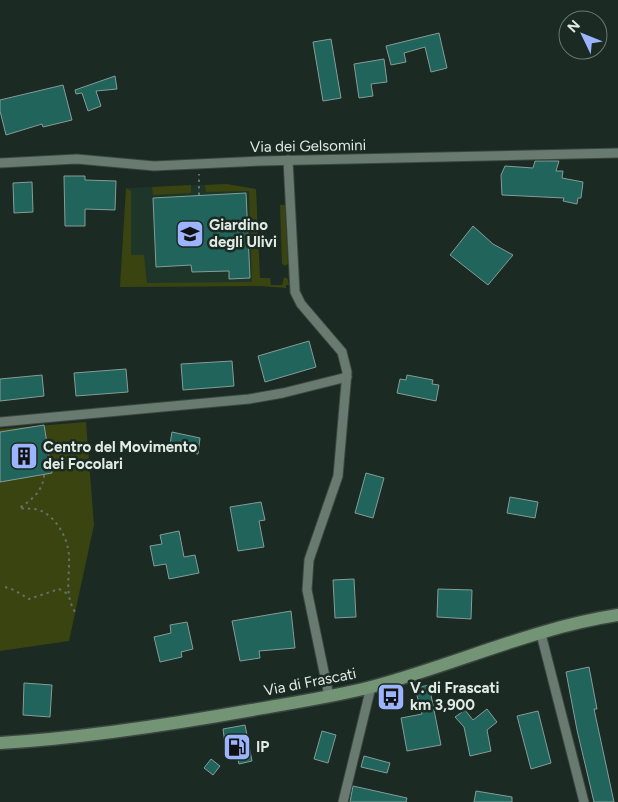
<svg xmlns="http://www.w3.org/2000/svg" width="618" height="802" font-family="Figtree,sans-serif">
<rect width="100%" height="100%" fill="#1b2a22"/>
<path fill="#1e352a" d="M226,184L256,189L260,286L120,287L126,188Z"/>
<g fill="#3a4410">
<path d="M226,184L256,189L260,278H270L271,285H282L284,277L288,279L289,285H286V288L260,286L120,287L126,188L131,191V255H144L147,283L252,282L249,191L206,192L205,185Z"/>
<path d="M191,185V193L153,195L152,187Z"/>
<path d="M280,205H285L288,264L285,266L282,264Z"/>
<path d="M86,422L94,525L69,641L0,651V429Z"/>
</g>
<g fill="#21645b" stroke="#869c98">
<path d="M439,33L447,68L431,72L425,47L404,53L406,62L391,65L386,46Z"/>
<path d="M331,39L341,98L323,101L313,42Z"/>
<path d="M384,59L387,82L371,84L373,96L359,98L354,64Z"/>
<path d="M115,76L117,89L96,91L101,106L88,111L82,93L76,94L75,90Z"/>
<path d="M63,85L72,120L43,127L42,124L6,135L0,111V100Z"/>
<path d="M535,161H559L556,171H563L562,178L583,182L581,198H578L577,204L563,201L564,198L502,195L501,175L505,166L533,168Z"/>
<path d="M64,176H85V180L116,181L115,210L85,209V226H65Z"/>
<path d="M32,182L33,212L14,213L13,183Z"/>
<path d="M246,193L250,278L229,279V271L192,272L191,265L156,267L153,198Z"/>
<path d="M473,226L493,244L513,255L488,285L450,255Z"/>
<path d="M309,341L316,367L265,382L258,356Z"/>
<path d="M232,361L234,386L183,390L181,364Z"/>
<path d="M126,369L128,392L76,396L74,373Z"/>
<path d="M42,375L44,396L0,401V379Z"/>
<path d="M407,375L433,380L432,384L439,385L436,401L397,393L400,379L406,380Z"/>
<path d="M44,425L52,473L0,482V432Z"/>
<path d="M172,432L200,438L198,454L169,450Z"/>
<path d="M366,473L384,478L373,518L355,513Z"/>
<path d="M510,497L538,502L535,518L507,513Z"/>
<path d="M261,502L265,520L259,521L264,547L238,551L230,507Z"/>
<path d="M179,531L184,557L195,555L199,573L169,579L166,564L154,566L150,546L162,544L160,535Z"/>
<path d="M354,579L356,617L335,618L333,580Z"/>
<path d="M438,589L472,590L471,619L437,617Z"/>
<path d="M291,611L295,648L259,651L260,658L240,661L232,621Z"/>
<path d="M187,622L193,649L181,652L182,657L160,662L154,637L171,633L170,625Z"/>
<path d="M589,667L597,709H594L614,802H594L577,730L566,672Z"/>
<path d="M24,683L52,685L50,717L23,715Z"/>
<path d="M429,685L441,745L407,751L401,718L422,714L415,688Z"/>
<path d="M487,709L497,722L487,730L491,751L470,756L464,727L455,717L465,710L473,720Z"/>
<path d="M538,711L551,763L531,769L517,716Z"/>
<path d="M245,725L252,761L239,764L235,747L227,758L223,729Z"/>
<path d="M322,731L336,735L328,763L314,759Z"/>
<path d="M364,756L390,763L387,773L361,767Z"/>
<path d="M211,759L220,766L213,775L204,768Z"/>
<path d="M353,786L407,798L406,802H350Z"/>
<path d="M476,791L512,797V802H474Z"/>
</g>
<g fill="none" stroke-linecap="round" stroke-linejoin="round">
<g stroke="#3a4740" stroke-width="11">
<g id="street">
<path d="M288,160L295,292L301,304L342,352L347,372L338,476L309,560L307,590L329,696"/>
<path d="M0,163L77,159L154,166L261,161L618,153"/>
<path d="M0,422L249,399L283,393L347,377"/>
<path d="M541,634L584,802"/>
<path d="M343,802L371,687"/>
</g>
</g>
<g stroke="#3a4740" stroke-width="15">
<path id="secondary" d="M0,743C85,738 168,725 252,710C291,703 332,697 371,687C454,665 533,628 618,615"/>
</g>
<g stroke="#64716a" stroke-width="2" stroke-dasharray="2.5 4" stroke-linecap="butt">
<path d="M199,195V174"/>
<path d="M44,475C43,491 32,500 19,508C26,509 33,508 39,510C56,516 68,538 69,556C70,576 64,594 75,612"/>
<path d="M5,587L14,590L29,599L59,589L68,594"/>
</g>
<use href="#street" stroke="#697a71" stroke-width="9"/>
<use href="#secondary" stroke="#749476" stroke-width="12"/>
</g>
<defs>
<g id="school-square" transform="scale(1.4375)"><rect x="-9" y="-9" width="18" height="18" rx="4" fill="#9cb4fd" stroke="#1b2a22"/><path d="M0-5L7-2L0 1L-7-2ZM-4 1L0 2.5L4 1V4Q0 6-4 4Z" fill="#111"/></g>
<g id="building-square" transform="scale(1.4375)"><rect x="-9" y="-9" width="18" height="18" rx="4" fill="#9cb4fd" stroke="#1b2a22"/><path d="M-4-6H4V6H1V3H-1V6H-4ZM-2.5-4.3h1.7v1.8h-1.7ZM.8-4.3h1.7v1.8H.8ZM-2.5-1h1.7V.8h-1.7ZM.8-1h1.7V.8H.8Z" fill="#111"/></g>
<g id="bus-square" transform="scale(1.4375)"><rect x="-9" y="-9" width="18" height="18" rx="4" fill="#9cb4fd" stroke="#1b2a22"/><path d="M-5-6H5V4H4V6H2V4H-2V6H-4V4H-5ZM-3.5-4V0h7V-4ZM-3.5 1.2v1.5H-2V1.2ZM2 1.2v1.5H3.5V1.2Z" fill="#111"/></g>
<g id="fuel-square" transform="scale(1.4375)"><rect x="-9" y="-9" width="18" height="18" rx="4" fill="#9cb4fd" stroke="#1b2a22"/><path d="M-5.5-6h7V0h2V4h1.3V-2.5L3-4.5l.8-.8L6-3V5H2.5V1h-1V6h-7ZM-4.2-4.7v3.2H.2V-4.7Z" fill="#111"/></g>
</defs>
<g fill-rule="evenodd">
<use href="#school-square" x="190" y="234"/>
<use href="#building-square" x="24" y="456"/>
<use href="#bus-square" x="391" y="697"/>
<use href="#fuel-square" x="237" y="747"/>
</g>
<g text-anchor="middle" stroke-width="5" stroke-linejoin="round" paint-order="stroke">
<g font-size="15" fill="#e1ebe5" stroke="#1b2a22">
<text transform="translate(308 146) rotate(-1)" y="5">Via dei Gelsomini</text>
<text transform="translate(310 682) rotate(-11)" y="5">Via di Frascati</text>
</g>
<g font-size="15" font-weight="bold" fill="#e1ebe5" stroke="#1b2a22" text-anchor="start">
<text x="209" y="230">Giardino<tspan x="209" dy="17">degli Ulivi</tspan></text>
<text x="43" y="452">Centro del Movimento<tspan x="43" dy="17">dei Focolari</tspan></text>
<text x="410" y="693">V. di Frascati<tspan x="410" dy="17">km 3,900</tspan></text>
<text x="256" y="752">IP</text>
</g>
</g>
<g transform="translate(583 35) rotate(313)"><circle r="24" fill="#1b2a22" stroke="#6a7770"/>
<path d="M0-4L9 19L0 12L-9 19Z" fill="#9cb4fd"/>
<text y="-8" font-size="14" font-weight="bold" text-anchor="middle" fill="#e1ebe5">N</text>
</g>
</svg>
